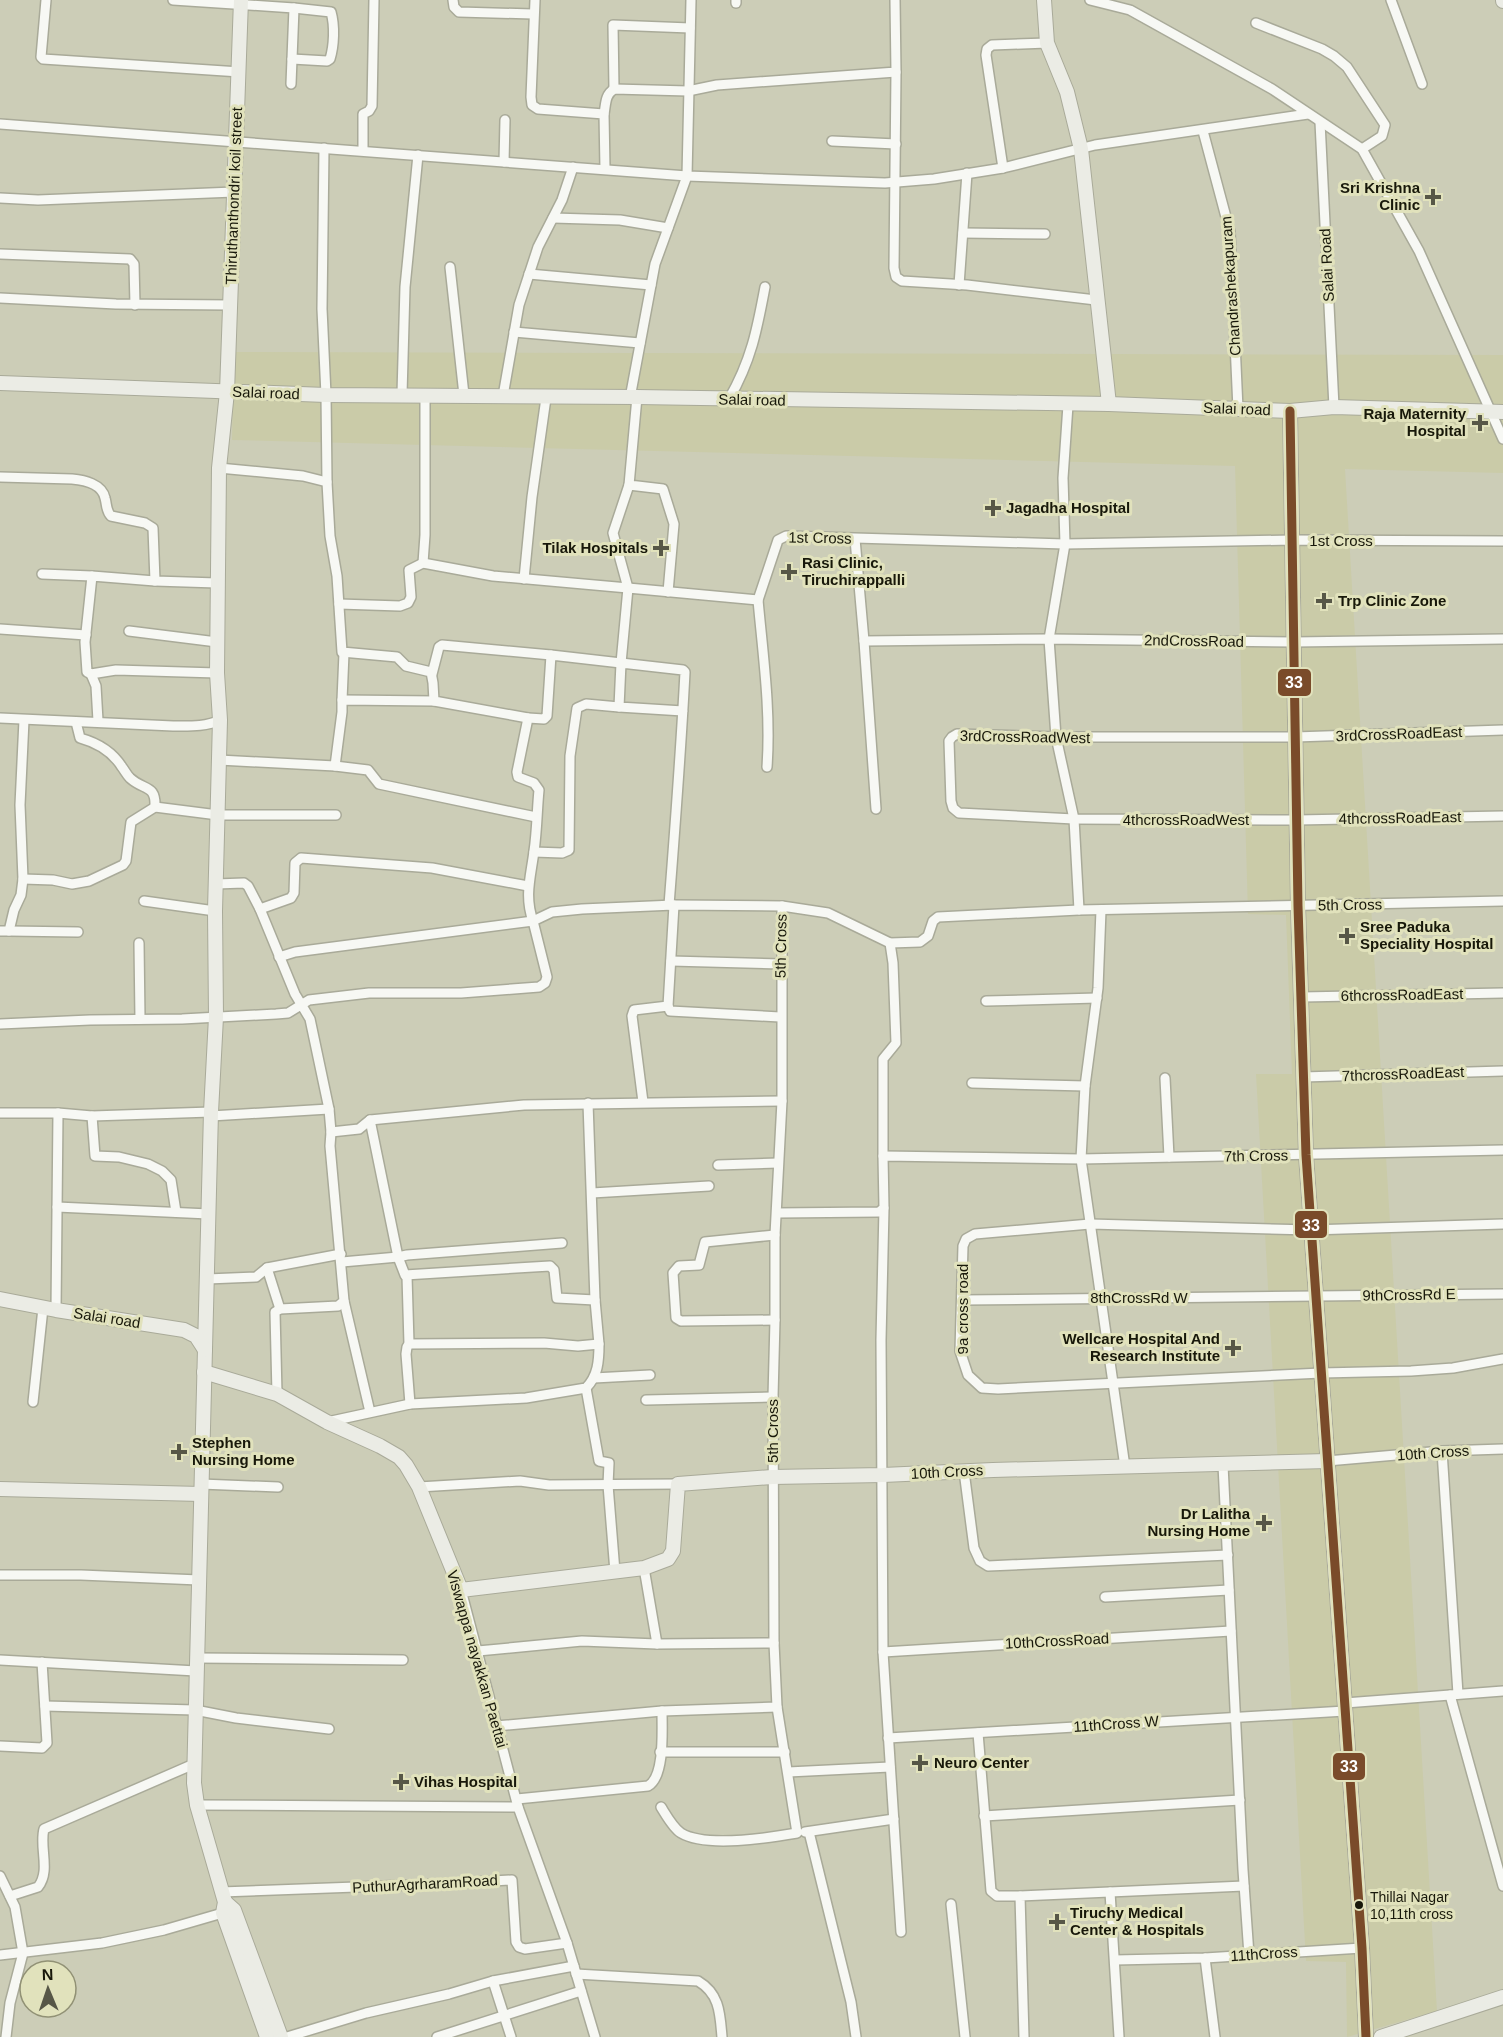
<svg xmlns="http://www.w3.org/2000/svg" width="1503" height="2037" font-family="Arial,sans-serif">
<rect width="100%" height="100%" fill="#cccdb7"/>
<path fill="#cacba8" d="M234,352L1503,355V473L1345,469L1437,2011L1347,2037L1346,1962L1306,1961L1256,1074H1292L1286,915L1248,914L1235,466L232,440Z"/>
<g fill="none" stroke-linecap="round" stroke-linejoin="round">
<g stroke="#a9aa99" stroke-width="12">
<g id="street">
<path d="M46,0L41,57L43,59L240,72"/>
<path d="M173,0L294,8L291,84"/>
<path d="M453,0L454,7L459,12L533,14"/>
<path d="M535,0L531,97L532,105L538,109L604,114L605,169"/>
<path d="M1090,0L1130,10L1272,89L1362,149L1419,251L1503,439"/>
<path d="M1391,0L1422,84"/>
<path d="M736,3V0"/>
<path d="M1256,23L1322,49L1334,56L1347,67L1385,125L1382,136L1362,149"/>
<path d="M292,59L327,61L330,59C334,46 335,26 331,12L294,8"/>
<path d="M896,72L894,268L896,277L902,281L967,285L1096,300"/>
<path d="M614,89L613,25L690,28"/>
<path d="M604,114C606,103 605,95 614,89L688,91L717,85L896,72L895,0"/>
<path d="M1320,122L1334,407"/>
<path d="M0,124L687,176L885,183L934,179L1003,168L1095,145L1308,114"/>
<path d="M1203,131L1230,232L1238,409"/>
<path d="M832,141L896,144"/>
<path d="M324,148L322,309L326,395L327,482"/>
<path d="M363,150V114L369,111L372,106L374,0"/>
<path d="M504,162L505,120"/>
<path d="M1003,168L986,55L987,49L992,45L1047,43"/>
<path d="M0,198L38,200L234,192"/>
<path d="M553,218L620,220L668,228"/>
<path d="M963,233L1045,234"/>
<path d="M0,254L130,259L134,264L135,305"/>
<path d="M450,267L464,395"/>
<path d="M529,274L651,285"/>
<path d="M959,285L967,173"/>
<path d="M0,298L116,304L230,305"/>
<path d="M514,332L640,343"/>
<path d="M402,394L405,287L418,155"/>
<path d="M503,396L519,305L538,247L562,200L573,167"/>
<path d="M637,397L629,485L663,489L674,524L668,592"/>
<path d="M630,398L655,264L687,176L691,0"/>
<path d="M729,399C751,361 757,330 765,287"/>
<path d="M1068,405L1063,478L1065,544L1049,639L1056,737L1074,819L1079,910"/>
<path d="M219,468L303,476L327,482L330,536L337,576L342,652L397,657L406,666L431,672L433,683L434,701L528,718"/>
<path d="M0,477L72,479C84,480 102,484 105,498C107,505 106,511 111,516L145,523L153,528L155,581L217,583"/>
<path d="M855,539L864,641L876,809"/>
<path d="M423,563L425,535V395"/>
<path d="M42,574L92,576"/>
<path d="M524,579L532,497L546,398"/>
<path d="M155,581L92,576L85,642L87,672L91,674L116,670L217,673"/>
<path d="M758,600C763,655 771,711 767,767"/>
<path d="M339,604L400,606L408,603L411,597L409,570L423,563L493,576L628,588L613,533L629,485"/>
<path d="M0,629L86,635"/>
<path d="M129,631L217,642"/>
<path d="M864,641L1049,639L1294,642L1503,639"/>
<path d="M91,674L96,686L98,721"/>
<path d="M432,674L439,647L442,645L551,655"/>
<path d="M342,700L344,653"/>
<path d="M0,718L173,726C189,726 206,727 220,720"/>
<path d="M76,722L80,738C98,743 112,751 122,767C125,771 127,775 130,778C144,791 156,784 155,807"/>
<path d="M1503,730L1295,737H1056L957,734L952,737L949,741L951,801L953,808L959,813L1074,819L1297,820L1503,816"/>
<path d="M219,760L335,766L342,712V700L434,701"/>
<path d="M335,766L368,770L379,784L536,817"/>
<path d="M534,852L562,853L569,850L570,756L577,708L586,704L619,707"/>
<path d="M23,879L53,880L72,884L89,881L123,865L126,861L131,822L155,807L218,815H336"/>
<path d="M216,884L244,883L248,886L260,909L295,994L310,1019L329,1109L331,1132L330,1146L344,1301L338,1306L280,1309L275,1312L277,1394"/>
<path d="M144,901L215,911"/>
<path d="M669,905C675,828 681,750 685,672L683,670L621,663L619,707L683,711"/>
<path d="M674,905L668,1006L670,1011L780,1017"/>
<path d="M260,909L291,898L294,893L295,863L301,858L432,868L528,886"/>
<path d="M1101,910L1098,988L1085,1086L1081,1159L1125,1467"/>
<path d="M0,931H9L14,910L21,895L23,879L20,805L24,720"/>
<path d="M9,931L78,932"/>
<path d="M139,943L140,1019"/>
<path d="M279,957L295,952L533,921C524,896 531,876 534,851C537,831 537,810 539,790L534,783L518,777L517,772L528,718L544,719L547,716L551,655L621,663L628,588L758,600L778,540L786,536L1065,544L1292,540L1503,541"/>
<path d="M671,961L781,964"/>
<path d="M1302,997L1503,993"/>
<path d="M986,1001L1097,998"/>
<path d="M0,1024L90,1020L182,1019L276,1014L288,1013L309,1000L369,993H461L539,987L545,983L547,977L533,921L552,912L582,909L674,905L782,906L828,913L890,943L920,942L928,936L933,921L938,917L1079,910L1503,901"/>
<path d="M1303,1077L1503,1071"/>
<path d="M1165,1078L1169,1157"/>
<path d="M972,1083L1085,1086"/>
<path d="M643,1102L632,1016L634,1010L668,1006"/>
<path d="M0,1113H58L92,1116L211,1112"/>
<path d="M92,1116L95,1156L119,1157L148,1164L162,1171L171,1180L176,1212"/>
<path d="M211,1116L329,1109"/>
<path d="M370,1120L398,1257L405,1275L550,1266L554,1270L557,1298L595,1300L588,1103"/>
<path d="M331,1132L359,1129L370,1120L524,1105L782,1101"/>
<path d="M883,1156V1059L896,1043L893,963L890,943"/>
<path d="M718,1165L778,1163"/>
<path d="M592,1193L709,1186"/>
<path d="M57,1207L209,1214"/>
<path d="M884,1208L881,1340L883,1652L901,1932"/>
<path d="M777,1213L879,1212L884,1208L883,1156L1081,1159L1503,1150"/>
<path d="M1503,1224L1311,1230L1090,1224L975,1234L966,1239L963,1246L960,1351L968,1375L982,1388L998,1389L1321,1373L1411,1371L1453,1368L1503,1359"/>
<path d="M775,1235L705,1242L699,1265L679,1266L673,1273L676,1318L681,1321L775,1320"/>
<path d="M342,1262L398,1257L407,1255L562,1243"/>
<path d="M267,1268L280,1309"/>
<path d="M407,1276L409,1344L407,1347L406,1354L410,1404"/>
<path d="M207,1279L256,1277L267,1268L341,1254"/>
<path d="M595,1300L599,1344"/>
<path d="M962,1300L1503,1294"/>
<path d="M344,1301L370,1412"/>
<path d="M56,1310L58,1113"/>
<path d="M594,1378L650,1375"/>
<path d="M586,1388L599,1461L609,1463L608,1485L615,1572"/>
<path d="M646,1400L773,1397"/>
<path d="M33,1402L43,1308"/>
<path d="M327,1422L410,1404L526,1398L586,1388C598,1376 599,1361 599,1344L578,1346L544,1343L409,1344"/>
<path d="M1442,1451L1458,1694"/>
<path d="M1327,1461L1442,1451L1503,1449"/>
<path d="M1223,1465L1243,1870L1249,1955"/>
<path d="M964,1471L974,1548L980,1561L988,1566L1228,1555"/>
<path d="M201,1484L278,1487"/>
<path d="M419,1487L520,1481L549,1485L678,1484"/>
<path d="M644,1568L657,1644"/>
<path d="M0,1575H81L199,1580"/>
<path d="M461,1590L518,1807L567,1943L595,2037"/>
<path d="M1105,1597L1229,1590"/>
<path d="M478,1651L582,1641L657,1644L774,1643"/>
<path d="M883,1652L1231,1631"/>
<path d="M197,1658L403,1660"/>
<path d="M0,1660L196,1671"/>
<path d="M1450,1695L1503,1886"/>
<path d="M1345,1703L1503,1691"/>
<path d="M45,1706L195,1710L236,1718L329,1729"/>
<path d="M496,1726L662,1711L777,1707L774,1643L773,1397L775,1320V1235L782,1101V906"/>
<path d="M978,1733L991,1891L997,1896H1020"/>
<path d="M888,1738L1345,1711"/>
<path d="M0,1746L42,1748L47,1743L42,1662"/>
<path d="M660,1752H785"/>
<path d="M788,1772L890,1767"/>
<path d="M517,1799L648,1786C665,1777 662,1729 662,1711"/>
<path d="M197,1805L518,1807"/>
<path d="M661,1807C666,1815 673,1828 681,1833C706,1848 768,1838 797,1833L777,1707"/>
<path d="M984,1816L1240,1800"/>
<path d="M805,1832L894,1819"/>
<path d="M809,1832L851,2002L856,2037"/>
<path d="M0,1876L15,1907L23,1953L10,2003L6,2037"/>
<path d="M221,1892L438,1884L512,1880L516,1942L519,1947L525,1949L567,1943"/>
<path d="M1110,1892L1119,2037"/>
<path d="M10,1896L38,1887C51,1871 39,1847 44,1829L194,1764"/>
<path d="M951,1904L965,2037"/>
<path d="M0,1955L102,1943L164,1930L226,1912"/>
<path d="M1205,1958L1215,2037"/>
<path d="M1115,1960L1205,1958L1362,1948"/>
<path d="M576,1974L698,1981C720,1994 720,2014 722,2037"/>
<path d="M493,1981L511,2037"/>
<path d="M287,2037L366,2013L449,1994L493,1981L574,1966"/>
<path d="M437,2037L581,1991"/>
<path d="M1024,2037L1020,1896L1244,1886"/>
</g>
</g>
<g stroke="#a9aa99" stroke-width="16">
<g id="secondary">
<path d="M241,0L227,392L219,468L217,673L220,720L215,911L216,1017L211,1112L194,1783L197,1805L225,1902L223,1913L267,2037"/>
<path d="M1044,0L1047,43L1067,92L1081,149L1109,404"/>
<path d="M1503,0V1"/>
<path d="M0,383L326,395L637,397L1109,404L1290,411L1334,407L1503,412"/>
<path d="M1290,411L1298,906L1306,1155L1362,1948L1366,2037"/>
<path d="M0,1299L56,1310L184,1330L196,1336L205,1350"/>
<path d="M204,1372L277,1394L327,1422L380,1446L399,1457L406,1465L419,1487L461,1590L644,1568L668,1559L673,1551L678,1484L772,1477L883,1475L993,1470L1327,1461"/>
<path d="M0,1489L201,1494"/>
<path d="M225,1902L234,1910L281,2037"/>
<path d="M1381,2037L1503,1997"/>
</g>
</g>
<use href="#street" stroke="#f7f8f4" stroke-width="9"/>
<use href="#secondary" stroke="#ebece5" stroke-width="14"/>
<g stroke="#e1e2bc" stroke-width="14">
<path id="bus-1" d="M1290,411L1298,906L1306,1155L1362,1948L1366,2037"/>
</g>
<use href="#bus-1" stroke="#7a4b2a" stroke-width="9"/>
</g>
<g fill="#575747" stroke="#e1e2bc" stroke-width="2">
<path d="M1430 188h6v6h6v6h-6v6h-6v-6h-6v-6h6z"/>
<path d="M1477 414h6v6h6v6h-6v6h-6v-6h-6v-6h6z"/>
<path d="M990 499h6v6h6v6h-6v6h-6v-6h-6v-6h6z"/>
<path d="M658 539h6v6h6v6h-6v6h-6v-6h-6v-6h6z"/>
<path d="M786 563h6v6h6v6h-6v6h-6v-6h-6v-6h6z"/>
<path d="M1321 592h6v6h6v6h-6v6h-6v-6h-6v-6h6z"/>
<path d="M1344 927h6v6h6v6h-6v6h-6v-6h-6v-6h6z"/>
<path d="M1230 1339h6v6h6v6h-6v6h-6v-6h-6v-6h6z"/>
<path d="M176 1443h6v6h6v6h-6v6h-6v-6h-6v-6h6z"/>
<path d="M1261 1514h6v6h6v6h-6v6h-6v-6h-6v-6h6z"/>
<path d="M917 1754h6v6h6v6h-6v6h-6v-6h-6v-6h6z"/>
<path d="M398 1773h6v6h6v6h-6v6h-6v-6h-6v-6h6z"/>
<path d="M1054 1913h6v6h6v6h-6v6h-6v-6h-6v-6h6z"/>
</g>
<circle fill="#18180a" stroke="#e1e2bc" stroke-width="2" cx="1359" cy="1905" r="5"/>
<g text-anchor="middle" stroke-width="6" stroke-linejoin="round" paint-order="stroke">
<g font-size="14" fill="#18180a" stroke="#e1e2bc" text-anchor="start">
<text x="1370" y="1902">Thillai Nagar<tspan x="1370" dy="17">10,11th cross</tspan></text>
</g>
<g font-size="15" font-weight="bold" fill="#18180a" stroke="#e1e2bc" text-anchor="start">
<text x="1420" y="193" text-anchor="end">Sri Krishna<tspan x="1420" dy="17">Clinic</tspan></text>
<text x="1466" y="419" text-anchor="end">Raja Maternity<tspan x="1466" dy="17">Hospital</tspan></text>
<text x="1006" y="513">Jagadha Hospital</text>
<text x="648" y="553" text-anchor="end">Tilak Hospitals</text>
<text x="802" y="568">Rasi Clinic,<tspan x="802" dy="17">Tiruchirappalli</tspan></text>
<text x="1338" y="606">Trp Clinic Zone</text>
<text x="1360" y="932">Sree Paduka<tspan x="1360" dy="17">Speciality Hospital</tspan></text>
<text x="1220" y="1344" text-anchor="end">Wellcare Hospital And<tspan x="1220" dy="17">Research Institute</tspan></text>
<text x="192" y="1448">Stephen<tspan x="192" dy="17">Nursing Home</tspan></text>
<text x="1250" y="1519" text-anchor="end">Dr Lalitha<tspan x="1250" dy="17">Nursing Home</tspan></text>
<text x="934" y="1768">Neuro Center</text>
<text x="414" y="1787">Vihas Hospital</text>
<text x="1070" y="1918">Tiruchy Medical<tspan x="1070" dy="17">Center &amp; Hospitals</tspan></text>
</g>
<g font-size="15" fill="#18180a" stroke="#e1e2bc">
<text transform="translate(234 196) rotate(-88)" y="5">Thiruthanthondri koil street</text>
<text transform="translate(1327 265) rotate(-93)" y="5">Salai Road</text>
<text transform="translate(1231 286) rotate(-94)" y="5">Chandrashekapuram</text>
<text transform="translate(266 393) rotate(2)" y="5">Salai road</text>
<text transform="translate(752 400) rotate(1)" y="5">Salai road</text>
<text transform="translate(1237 409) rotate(2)" y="5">Salai road</text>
<text transform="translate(820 538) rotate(1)" y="5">1st Cross</text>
<text x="1341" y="546">1st Cross</text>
<text transform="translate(1194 641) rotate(1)" y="5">2ndCrossRoad</text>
<text transform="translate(1399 734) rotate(-2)" y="5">3rdCrossRoadEast</text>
<text transform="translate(1025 737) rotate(1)" y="5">3rdCrossRoadWest</text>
<text transform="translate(1400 818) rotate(-1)" y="5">4thcrossRoadEast</text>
<text x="1186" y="825">4thcrossRoadWest</text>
<text transform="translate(1350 905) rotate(-1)" y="5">5th Cross</text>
<text transform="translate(781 946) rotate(-89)" y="5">5th Cross</text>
<text transform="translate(1402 995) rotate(-1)" y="5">6thcrossRoadEast</text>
<text transform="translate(1403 1074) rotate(-2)" y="5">7thcrossRoadEast</text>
<text transform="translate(1256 1156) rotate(-1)" y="5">7th Cross</text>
<text transform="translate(1409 1295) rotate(-1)" y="5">9thCrossRd E</text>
<text x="1139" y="1303">8thCrossRd W</text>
<text transform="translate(963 1309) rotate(-90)" y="5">9a cross road</text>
<text transform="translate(107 1318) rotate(9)" y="5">Salai road</text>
<text transform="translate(773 1431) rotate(-90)" y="5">5th Cross</text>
<text transform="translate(1433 1453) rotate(-4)" y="5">10th Cross</text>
<text transform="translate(947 1472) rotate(-3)" y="5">10th Cross</text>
<text transform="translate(1057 1641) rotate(-3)" y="5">10thCrossRoad</text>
<text transform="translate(477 1659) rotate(74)" y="5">Viswappa nayakkan Paettai</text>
<text transform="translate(1116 1724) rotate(-4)" y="5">11thCross W</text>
<text transform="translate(425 1884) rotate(-3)" y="5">PuthurAgrharamRoad</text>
<text transform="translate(1264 1954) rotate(-4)" y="5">11thCross</text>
</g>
</g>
<g stroke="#e1e2bc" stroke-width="2">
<rect x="1277" y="668" width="35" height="29" rx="6" fill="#7a4b2a"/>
<rect x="1294" y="1210" width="34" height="29" rx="6" fill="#7a4b2a"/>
<rect x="1332" y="1752" width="34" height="29" rx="6" fill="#7a4b2a"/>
</g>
<g font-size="16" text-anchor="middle" font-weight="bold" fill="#fff">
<text x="1294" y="688">33</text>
<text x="1311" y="1231">33</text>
<text x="1349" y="1772">33</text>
</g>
<g transform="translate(48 1989) rotate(358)"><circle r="28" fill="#e1e2bc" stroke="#919175" stroke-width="1.5"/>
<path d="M0-4.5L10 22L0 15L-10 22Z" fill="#575747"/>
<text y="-9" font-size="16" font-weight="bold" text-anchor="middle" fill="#18180a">N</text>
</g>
</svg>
